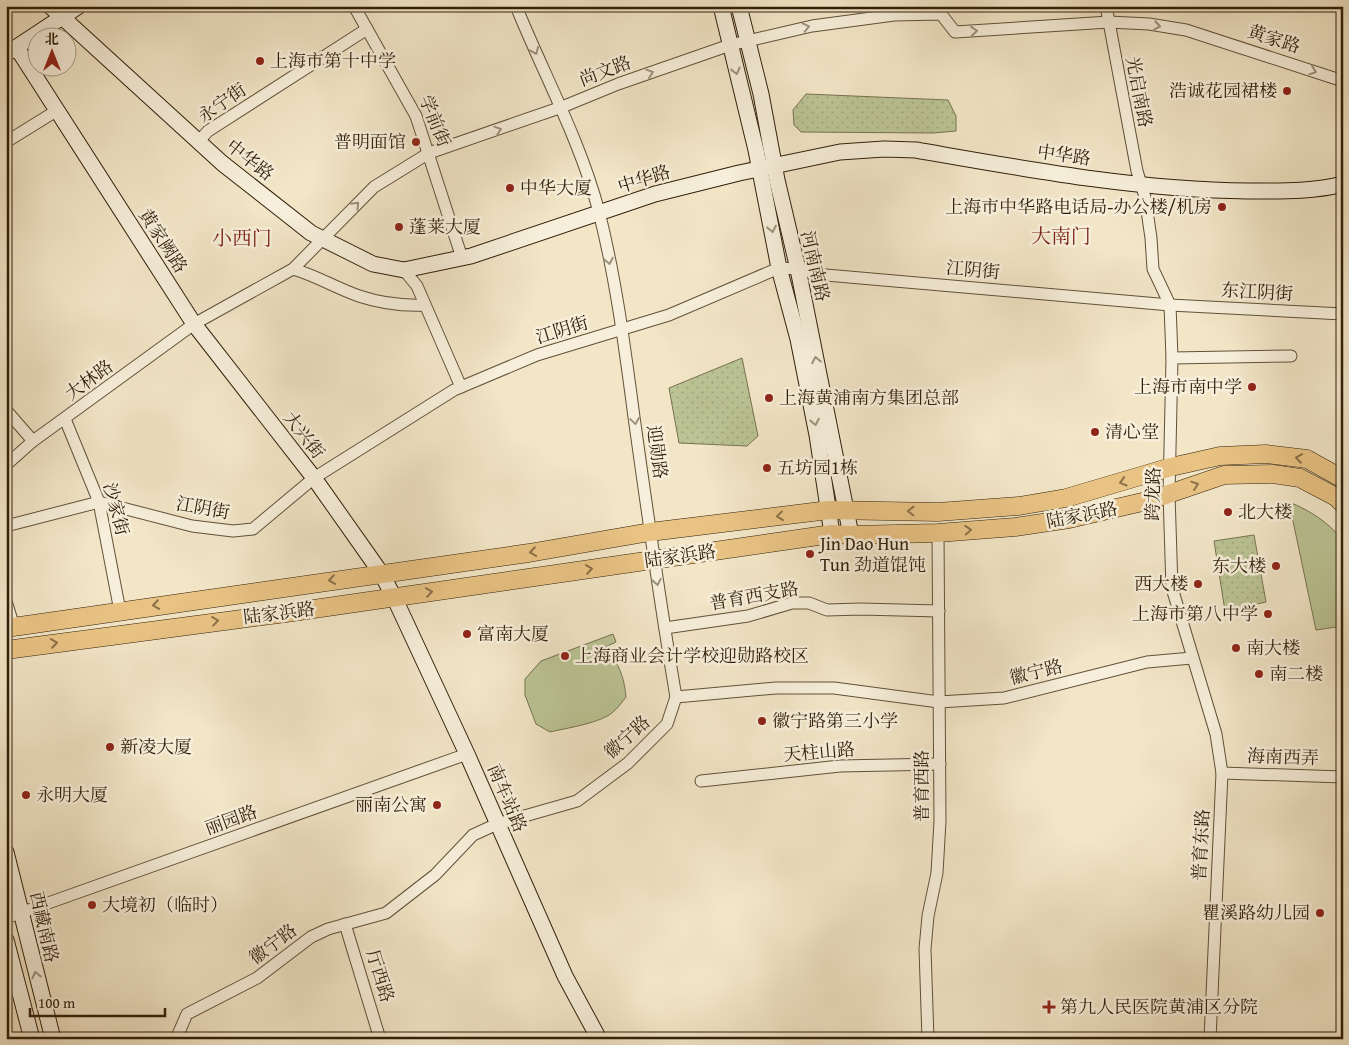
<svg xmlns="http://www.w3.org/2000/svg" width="1349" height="1045" font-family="'Gentium Book Plus','Noto Serif SC',serif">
<defs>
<pattern id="grass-dots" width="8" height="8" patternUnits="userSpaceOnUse" patternTransform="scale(1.25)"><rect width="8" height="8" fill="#bbc495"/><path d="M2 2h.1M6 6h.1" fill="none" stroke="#a1a87f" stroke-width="1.8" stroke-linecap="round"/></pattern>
</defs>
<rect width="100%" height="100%" fill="#f2e6c7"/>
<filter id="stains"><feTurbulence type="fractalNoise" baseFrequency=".004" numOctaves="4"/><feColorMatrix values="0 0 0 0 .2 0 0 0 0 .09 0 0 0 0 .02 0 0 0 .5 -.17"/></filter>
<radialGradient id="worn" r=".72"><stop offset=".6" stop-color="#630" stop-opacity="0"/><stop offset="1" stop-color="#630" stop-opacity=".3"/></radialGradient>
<g fill="url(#grass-dots)" stroke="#767250">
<path d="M806,94L948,100L956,116V131L933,133L801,132L794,125L793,110Z"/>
<path d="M742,358L758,436L747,446L679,443L669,388Z"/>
<path d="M1254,535L1266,602L1225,611L1214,541Z"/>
</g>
<g fill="#bbc495" stroke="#767250">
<path d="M1289,502C1309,510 1330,523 1343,541V626L1316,630Z"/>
<path d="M613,634L616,642L603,648C619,661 624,677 626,697C622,702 618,708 613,712C601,723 567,728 550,732L536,724L525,695V679L541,661Z"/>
</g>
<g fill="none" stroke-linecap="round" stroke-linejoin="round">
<g stroke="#605139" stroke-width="13">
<g id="street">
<path d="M354,6L416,116L462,258"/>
<path d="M516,6C544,75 580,140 599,212C616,279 625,349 634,417C647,510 660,604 676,697"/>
<path d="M1106,6L1137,171L1145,197L1151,238L1153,269L1170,305L1172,358L1169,494L1172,588L1216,734L1222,773L1210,1039"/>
<path d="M6,142L56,111"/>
<path d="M198,142L208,131L367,29"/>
<path d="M293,269C317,276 336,288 359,296C380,303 403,306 425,305"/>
<path d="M404,270L417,286L461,387"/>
<path d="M1172,358L1291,356"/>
<path d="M6,410L33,441"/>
<path d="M65,419L99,502L120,611"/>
<path d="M6,465L33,441L194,324L293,269L374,187L429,153L562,107L618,84L730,45L812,26L894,15L941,14L955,32L1109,22L1149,24L1186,30L1343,81"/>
<path d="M6,526L99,502L192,526L233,531L253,529L314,478L454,390L537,355L669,315L779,268L798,269L826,275L1170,305L1343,314"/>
<path d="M6,601L14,627"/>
<path d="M665,628L748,616L792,603H809L827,610L861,609L939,611"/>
<path d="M1222,773L1343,777"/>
<path d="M701,781L840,766L940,764"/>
<path d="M6,918L467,754"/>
<path d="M345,924L380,1039"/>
<path d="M176,1039L187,1014L257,978L311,937L328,929L386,913L435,875L473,835L497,824L577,801L628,763L667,724L676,697L776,688H834L939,702L1004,698L1147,662L1192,658"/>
<path d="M928,1039L925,949L928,916L937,873L940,821L938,533"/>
</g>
</g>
<g stroke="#301f0a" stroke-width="17">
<g id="secondary">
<path d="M50,6L222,163L311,233L373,264L404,270L471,256L655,194L739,173L840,152L884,149L916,150C1026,169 1137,190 1248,191C1279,191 1313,192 1343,184"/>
<path d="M721,6L756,150L779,268L798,339L817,435L832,534"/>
<path d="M739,6L761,94L777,180L798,269L851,535"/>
<path d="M17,48L194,324L314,478L381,573L394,597L467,754L565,976L599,1039"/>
<path d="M6,54L79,6"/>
<path d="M6,852L53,1039"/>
<path d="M6,940L32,1039"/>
</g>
</g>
<g stroke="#301f0a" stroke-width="19">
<g id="primary">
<path d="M6,628L529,553L650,532L829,510L938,512L1019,506L1066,498L1171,467L1220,456L1266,454L1307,459L1343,479"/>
<path d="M6,650L286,613L832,534L851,535L938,533L1015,527L1069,519L1151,500L1224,475L1273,474L1300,478L1336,497L1343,504"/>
</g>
</g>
<use href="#street" stroke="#f7efdb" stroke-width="11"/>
<use href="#secondary" stroke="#f7efdb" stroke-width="15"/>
<use href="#primary" stroke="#e9c384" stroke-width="18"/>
</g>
<defs><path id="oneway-chevron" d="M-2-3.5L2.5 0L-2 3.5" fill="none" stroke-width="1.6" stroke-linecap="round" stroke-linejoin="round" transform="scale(1.25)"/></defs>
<g stroke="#9d917d">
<use href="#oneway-chevron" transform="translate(1157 26) rotate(9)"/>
<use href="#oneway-chevron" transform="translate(806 27) rotate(-13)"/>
<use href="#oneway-chevron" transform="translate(974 31) rotate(-5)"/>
<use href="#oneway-chevron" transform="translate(535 51) rotate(68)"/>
<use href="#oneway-chevron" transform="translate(736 71) rotate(76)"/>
<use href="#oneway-chevron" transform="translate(1313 71) rotate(19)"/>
<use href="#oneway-chevron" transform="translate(650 73) rotate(-19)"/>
<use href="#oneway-chevron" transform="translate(498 130) rotate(-19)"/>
<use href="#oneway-chevron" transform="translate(356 205) rotate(-46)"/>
<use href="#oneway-chevron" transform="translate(772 229) rotate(79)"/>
<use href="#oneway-chevron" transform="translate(609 261) rotate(79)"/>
<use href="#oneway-chevron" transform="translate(816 360) rotate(-101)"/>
<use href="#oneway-chevron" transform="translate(635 421) rotate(82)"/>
<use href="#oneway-chevron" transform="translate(815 422) rotate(79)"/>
<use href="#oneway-chevron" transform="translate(657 582) rotate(80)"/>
<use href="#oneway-chevron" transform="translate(36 975) rotate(-103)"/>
</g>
<g stroke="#8c7147">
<use href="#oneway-chevron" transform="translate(1299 458) rotate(-172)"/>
<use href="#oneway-chevron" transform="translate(1123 482) rotate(163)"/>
<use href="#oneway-chevron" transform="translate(1195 485) rotate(-19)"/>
<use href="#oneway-chevron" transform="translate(911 511) rotate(-179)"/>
<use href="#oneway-chevron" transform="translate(780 516) rotate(173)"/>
<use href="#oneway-chevron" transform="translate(968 530) rotate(-4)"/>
<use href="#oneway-chevron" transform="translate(533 552) rotate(172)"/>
<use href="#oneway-chevron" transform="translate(589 569) rotate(-8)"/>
<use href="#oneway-chevron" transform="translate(332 580) rotate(172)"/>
<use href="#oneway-chevron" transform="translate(429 592) rotate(-8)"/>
<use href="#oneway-chevron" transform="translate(156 605) rotate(172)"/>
<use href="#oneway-chevron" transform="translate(215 621) rotate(-7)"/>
<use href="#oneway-chevron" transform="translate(54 643) rotate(-8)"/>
</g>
<g fill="#8f2418" stroke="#f7efdb" stroke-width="2">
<circle cx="260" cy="61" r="5"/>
<circle cx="1287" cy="91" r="5"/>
<circle cx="416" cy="142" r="5"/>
<circle cx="510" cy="188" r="5"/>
<circle cx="1222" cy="207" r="5"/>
<circle cx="399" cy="227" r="5"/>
<circle cx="1252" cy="387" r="5"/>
<circle cx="769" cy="398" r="5"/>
<circle cx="1095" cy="432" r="5"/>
<circle cx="767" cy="468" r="5"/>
<circle cx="1228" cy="512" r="5"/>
<circle cx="810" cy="554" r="5"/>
<circle cx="1276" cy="566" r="5"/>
<circle cx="1198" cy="584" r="5"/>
<circle cx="1268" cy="614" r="5"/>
<circle cx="467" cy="634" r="5"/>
<circle cx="1236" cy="648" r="5"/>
<circle cx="565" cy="656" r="5"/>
<circle cx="1259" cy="674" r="5"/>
<circle cx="762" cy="721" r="5"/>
<circle cx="110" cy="747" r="5"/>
<circle cx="26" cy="795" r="5"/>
<circle cx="437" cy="805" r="5"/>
<circle cx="92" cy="905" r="5"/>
<circle cx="1320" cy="913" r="5"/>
<path d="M1046.5 999.5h5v5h5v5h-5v5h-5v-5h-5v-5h5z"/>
</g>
<g text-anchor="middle" stroke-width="5" stroke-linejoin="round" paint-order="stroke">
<g font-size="18" fill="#301f0a" stroke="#f7efdb">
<text transform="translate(1274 39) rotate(18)" y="6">黄家路</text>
<text transform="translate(605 71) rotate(-21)" y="6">尚文路</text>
<text transform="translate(1139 92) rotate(79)" y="6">光启南路</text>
<text transform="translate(222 103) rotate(-35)" y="6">永宁街</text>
<text transform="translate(435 121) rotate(68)" y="6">学前街</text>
<text transform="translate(1064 155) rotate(8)" y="6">中华路</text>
<text transform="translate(250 160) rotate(38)" y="6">中华路</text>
<text transform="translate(644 179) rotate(-17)" y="6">中华路</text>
<text transform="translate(163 241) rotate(57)" y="6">黄家阙路</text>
<text transform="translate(815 266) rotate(77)" y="6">河南南路</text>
<text transform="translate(973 270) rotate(5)" y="6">江阴街</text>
<text transform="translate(1257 292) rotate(3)" y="6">东江阴街</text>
<text transform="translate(562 330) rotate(-17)" y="6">江阴街</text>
<text transform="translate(89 380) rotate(-36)" y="6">大林路</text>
<text transform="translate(304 435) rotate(52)" y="6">大兴街</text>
<text transform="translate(657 452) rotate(82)" y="6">迎勋路</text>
<text transform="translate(1153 494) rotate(-89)" y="6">跨龙路</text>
<text transform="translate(203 508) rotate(10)" y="6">江阴街</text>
<text transform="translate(116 509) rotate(75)" y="6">沙家街</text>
<text transform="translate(1082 515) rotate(-11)" y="6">陆家浜路</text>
<text transform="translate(680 556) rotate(-8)" y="6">陆家浜路</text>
<text transform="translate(754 596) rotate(-10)" y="6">普育西支路</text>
<text transform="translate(279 613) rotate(-7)" y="6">陆家浜路</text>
<text transform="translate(1036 672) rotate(-14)" y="6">徽宁路</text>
<text transform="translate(627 737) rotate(-42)" y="6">徽宁路</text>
<text transform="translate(819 752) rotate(-5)" y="6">天柱山路</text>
<text transform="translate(1283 757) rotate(2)" y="6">海南西弄</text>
<text transform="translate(922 786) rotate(-90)" y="6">普育西路</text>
<text transform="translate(507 798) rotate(67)" y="6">南车站路</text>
<text transform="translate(231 820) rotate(-20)" y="6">丽园路</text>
<text transform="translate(1201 845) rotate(-87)" y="6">普育东路</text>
<text transform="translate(44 927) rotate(77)" y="6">西藏南路</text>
<text transform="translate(273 944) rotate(-37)" y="6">徽宁路</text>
<text transform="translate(380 976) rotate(73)" y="6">厅西路</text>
</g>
<g font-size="18" fill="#301f0a" stroke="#f7efdb" text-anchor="start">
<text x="270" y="67">上海市第十中学</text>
<text x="1277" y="97" text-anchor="end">浩诚花园裙楼</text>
<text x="406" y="148" text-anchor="end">普明面馆</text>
<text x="520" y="194">中华大厦</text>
<text x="1212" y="213" text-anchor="end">上海市中华路电话局-办公楼/机房</text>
<text x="409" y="233">蓬莱大厦</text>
<text x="1242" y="393" text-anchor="end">上海市南中学</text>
<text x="779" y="404">上海黄浦南方集团总部</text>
<text x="1105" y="438">清心堂</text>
<text x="777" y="474">五坊园1栋</text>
<text x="1238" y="518">北大楼</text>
<text x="820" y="550">Jin Dao Hun<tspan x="820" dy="21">Tun 劲道馄饨</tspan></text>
<text x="1266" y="572" text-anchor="end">东大楼</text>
<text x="1188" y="590" text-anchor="end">西大楼</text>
<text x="1258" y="620" text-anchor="end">上海市第八中学</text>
<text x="477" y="640">富南大厦</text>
<text x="1246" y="654">南大楼</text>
<text x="575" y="662">上海商业会计学校迎勋路校区</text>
<text x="1269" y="680">南二楼</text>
<text x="772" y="727">徽宁路第三小学</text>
<text x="120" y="753">新凌大厦</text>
<text x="36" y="801">永明大厦</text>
<text x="427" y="811" text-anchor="end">丽南公寓</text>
<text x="102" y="911">大境初（临时）</text>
<text x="1310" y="919" text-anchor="end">瞿溪路幼儿园</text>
<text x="1060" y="1013">第九人民医院黄浦区分院</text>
</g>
<g font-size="20" fill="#7a1f14" stroke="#f7efdb">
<text x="1061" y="243">大南门</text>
<text x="242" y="245">小西门</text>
</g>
</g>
<rect width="1349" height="1045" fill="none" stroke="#f2e6c7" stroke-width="25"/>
<rect x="8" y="8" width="1334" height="1030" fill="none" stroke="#301f0a" stroke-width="2.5"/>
<rect x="12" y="12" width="1324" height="1020" fill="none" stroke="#301f0a"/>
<g transform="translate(52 52)"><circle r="24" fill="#f7efdb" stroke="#a79c87"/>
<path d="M0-4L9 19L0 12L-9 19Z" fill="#8f2418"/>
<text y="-8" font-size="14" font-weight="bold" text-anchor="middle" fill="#301f0a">北</text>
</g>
<path d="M30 1008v8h135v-8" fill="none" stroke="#301f0a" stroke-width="2.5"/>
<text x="38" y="1008" font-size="15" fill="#301f0a" stroke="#f7efdb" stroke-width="4" paint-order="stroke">100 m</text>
<rect width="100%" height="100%" filter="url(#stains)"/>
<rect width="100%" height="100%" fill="url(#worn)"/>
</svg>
